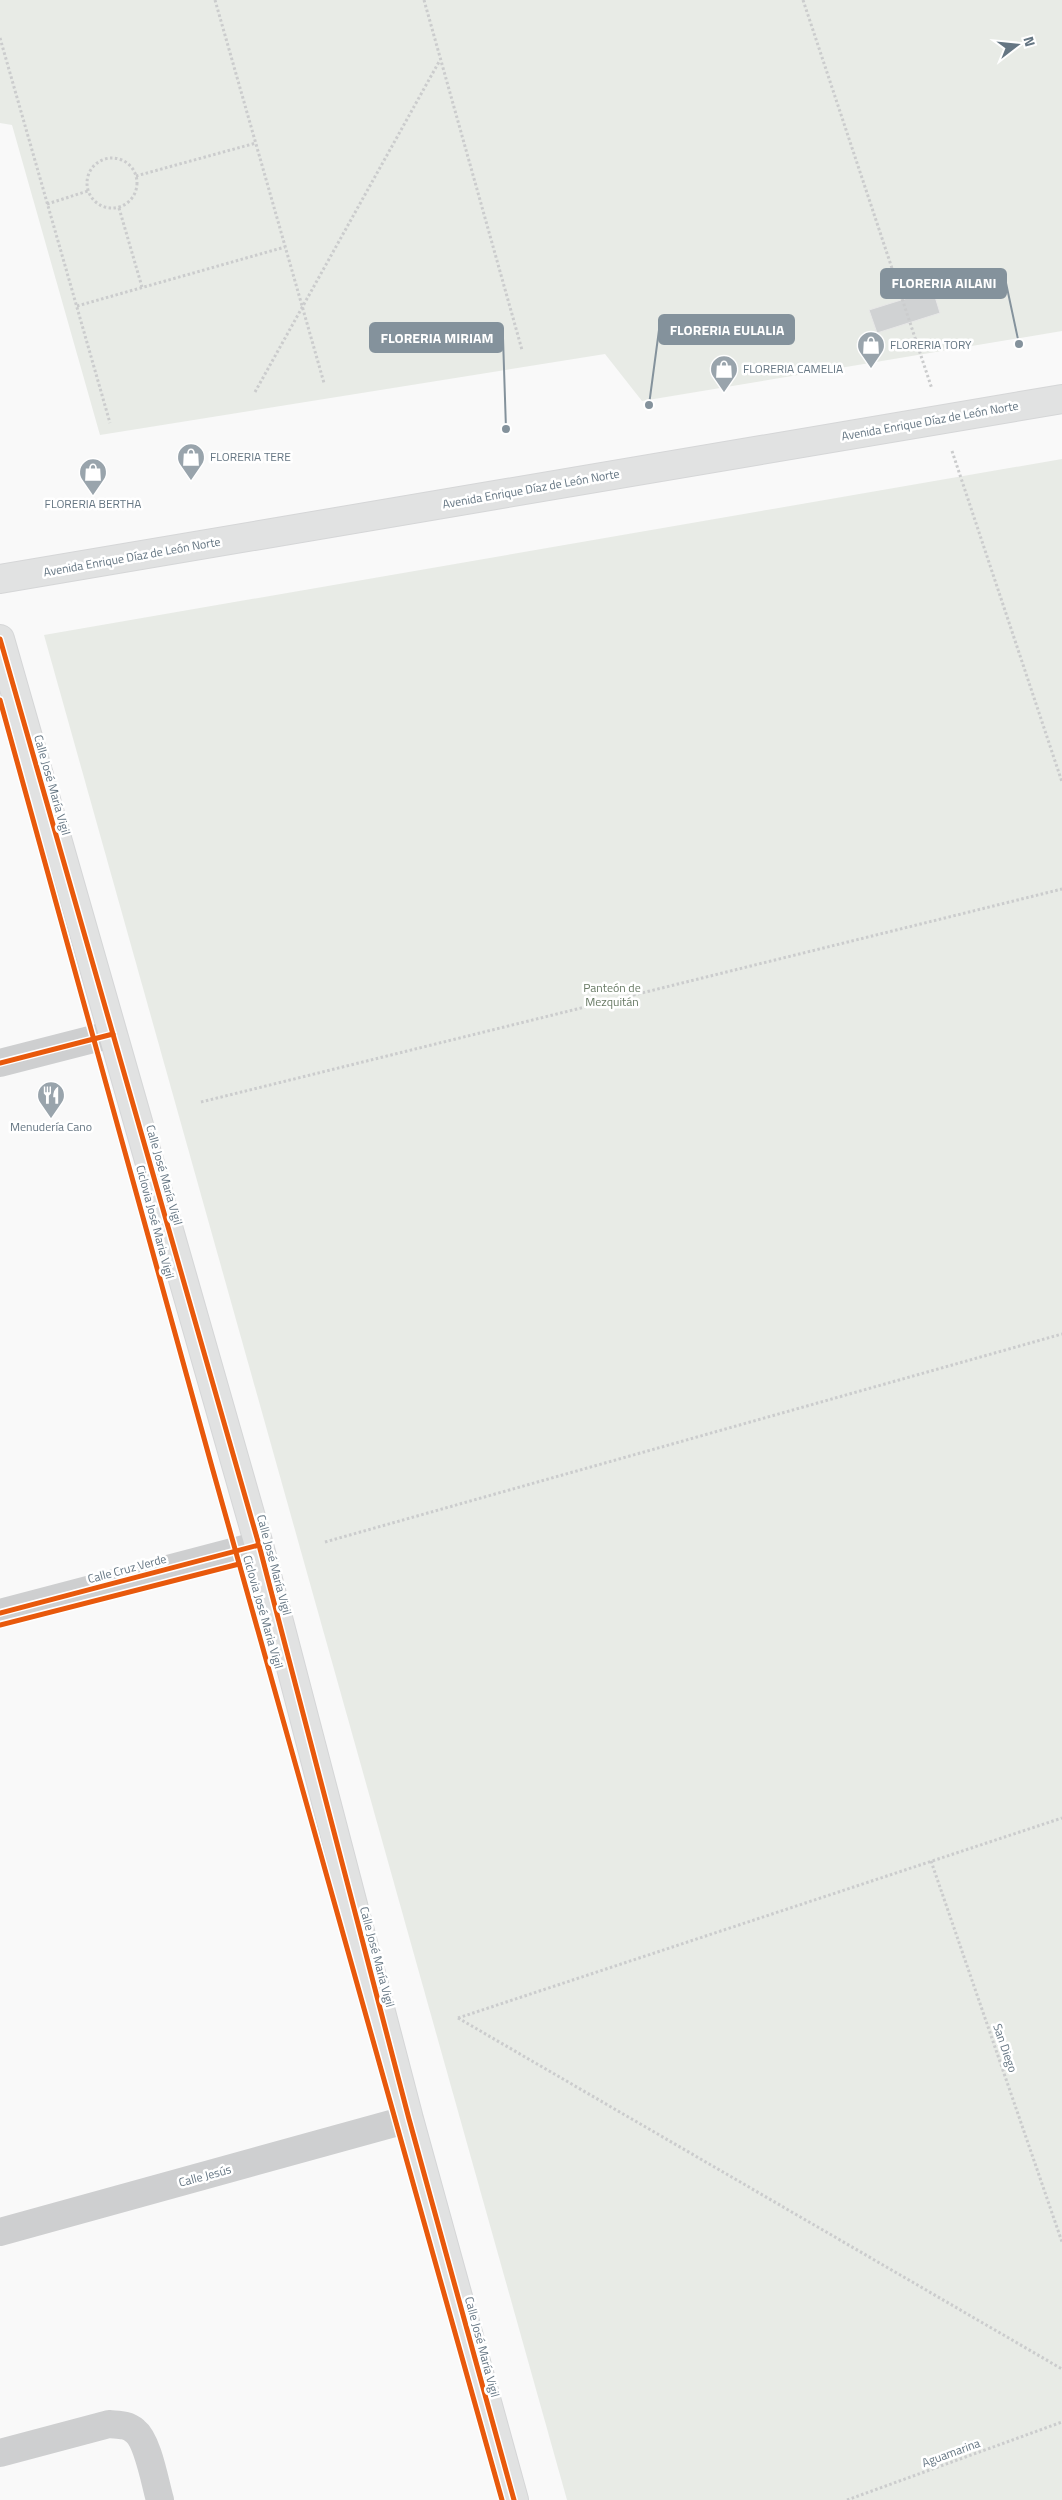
<svg xmlns="http://www.w3.org/2000/svg" width="1062" height="2500" font-family="'Titillium Web',sans-serif">
<rect width="100%" height="100%" fill="#f9f9f9"/>
<g fill="#e8ebe6">
<path d="M0,0H1062V331L642,401L605,354L100,435L12,125L0,123Z"/>
<path d="M1062,459V2500H567L44,635Z"/>
</g>
<path fill="#d0d2d3" stroke="#e8e8e8" d="M933,290L940,313L877,333L869,310Z"/>
<g fill="none" stroke-linecap="round" stroke-linejoin="round">
<g stroke="#d5d6d7" stroke-width="30">
<g id="secondary">
<path d="M0,579L1062,399"/>
<path d="M0,639L259,1545L409,2119L514,2500"/>
</g>
</g>
<g stroke="#cbcccd" stroke-width="3" stroke-dasharray="2.5 2.5" stroke-linecap="butt">
<path d="M215,0L324,383"/>
<path d="M424,0L522,350"/>
<path d="M803,0L932,389"/>
<path d="M0,38L110,423"/>
<circle cx="112" cy="183" r="25"/>
<path d="M136,176L256,143"/>
<path d="M47,204L88,191"/>
<path d="M119,208L142,287"/>
<path d="M77,306L285,247"/>
<path d="M255,392L440,60"/>
<path d="M952,451L1062,782"/>
<path d="M201,1102L1062,889"/>
<path d="M325,1542L1062,1334"/>
<path d="M931,1861L1062,2242"/>
<path d="M458,2018L1062,2369"/>
<path d="M458,2018L1062,1818"/>
<path d="M847,2500L1062,2422"/>
</g>
<g stroke="#cecfd0" stroke-width="28">
<path d="M0,1063L113,1034"/>
<path d="M0,1613L259,1545"/>
<path d="M0,2232L409,2119"/>
<path d="M0,2453L109,2424C119,2425 127,2424 135,2431C148,2441 155,2483 160,2500"/>
</g>
<use href="#secondary" stroke="#e1e2e2" stroke-width="28"/>
<g stroke="#fff" stroke-width="8">
<g id="cycleway">
<path d="M0,639L259,1545L409,2119L514,2500"/>
<path d="M0,700L212,1467L502,2500"/>
<path d="M0,1063L113,1034"/>
<path d="M0,1613L259,1545"/>
<path d="M0,1625L239,1564"/>
</g>
</g>
<use href="#cycleway" stroke="#e8590c" stroke-width="5"/>
</g>
<defs>
<g id="shop-pin" transform="scale(1.4375)"><path d="M0 17L-7.5 6A9.5 9.5 0 1 1 7.5 6Z" fill="#99a4ac" stroke="#fff"/><path d="M-5-2.5h2.3a2.7 3.5 0 0 1 5.4 0H5L5.5 6h-11ZM-1.5-2.5h3a1.5 2.3 0 0 0-3 0Z" fill="#fff"/></g>
<g id="restaurant-pin" transform="scale(1.4375)"><path d="M0 17L-7.5 6A9.5 9.5 0 1 1 7.5 6Z" fill="#99a4ac" stroke="#fff"/><path d="M-5-6h1v4h1v-4h1v4h1v-4h1v5L-1.5 .5V6h-2V.5L-5-1ZM5-6V6H3V1.5H1.5Q1.5-4 5-6Z" fill="#fff"/></g>
</defs>
<g fill-rule="evenodd">
<use href="#shop-pin" x="871" y="345"/>
<use href="#shop-pin" x="724" y="369"/>
<use href="#shop-pin" x="191" y="457"/>
<use href="#shop-pin" x="93" y="472"/>
<use href="#restaurant-pin" x="51" y="1095"/>
</g>
<g text-anchor="middle" stroke-width="5" stroke-linejoin="round" paint-order="stroke">
<g font-size="12" fill="#657683" stroke="#fff" text-anchor="start">
<text x="890" y="349">FLORERIA TORY</text>
<text x="743" y="373">FLORERIA CAMELIA</text>
<text x="210" y="461">FLORERIA TERE</text>
<text x="93" y="508" text-anchor="middle">FLORERIA BERTHA</text>
<text x="51" y="1131" text-anchor="middle">Menudería Cano</text>
</g>
<g font-size="12" fill="#657683" stroke="#fff">
<text transform="translate(930 421) rotate(-10)" y="4">Avenida Enrique Díaz de León Norte</text>
<text transform="translate(531 489) rotate(-10)" y="4">Avenida Enrique Díaz de León Norte</text>
<text transform="translate(132 557) rotate(-10)" y="4">Avenida Enrique Díaz de León Norte</text>
<text transform="translate(52 785) rotate(74)" y="4">Calle José María Vigil</text>
<text transform="translate(164 1175) rotate(74)" y="4">Calle José María Vigil</text>
<text transform="translate(155 1222) rotate(75)" y="4">Ciclovia José Maria Vigil</text>
<text transform="translate(274 1565) rotate(75)" y="4">Calle José María Vigil</text>
<text transform="translate(127 1569) rotate(-15)" y="4">Calle Cruz Verde</text>
<text transform="translate(263 1612) rotate(74)" y="4">Ciclovia José Maria Vigil</text>
<text transform="translate(377 1957) rotate(75)" y="4">Calle José María Vigil</text>
<text transform="translate(1005 2048) rotate(71)" y="4">San Diego</text>
<text transform="translate(205 2176) rotate(-15)" y="4">Calle Jesús</text>
<text transform="translate(482 2347) rotate(75)" y="4">Calle José María Vigil</text>
<text transform="translate(951 2453) rotate(-20)" y="4">Aguamarina</text>
</g>
<g font-size="12" fill="#687a64" stroke="#fff">
<text x="612" y="992">Panteón de<tspan x="612" dy="14">Mezquitán</tspan></text>
</g>
</g>
<path fill="none" stroke="#84929c" stroke-width="2" d="M1019 344L1006 283M649 405L659 330M506 429L503 338"/>
<g fill="#84929c" stroke="#fff" stroke-width="2">
<circle cx="1019" cy="344" r="5"/>
<circle cx="649" cy="405" r="5"/>
<circle cx="506" cy="429" r="5"/>
</g>
<g fill="#84929c" stroke="#84929c" stroke-width="2">
<rect x="881" y="269" width="125" height="29" rx="5"/>
<rect x="659" y="315" width="135" height="29" rx="5"/>
<rect x="370" y="323" width="133" height="29" rx="5"/>
</g>
<g font-size="14" text-anchor="middle" font-weight="bold" fill="#fff">
<text x="944" y="288">FLORERIA AILANI</text>
<text x="727" y="335">FLORERIA EULALIA</text>
<text x="437" y="343">FLORERIA MIRIAM</text>
</g>
<g transform="translate(1017 45) rotate(74)" stroke="#ffffff" stroke-width="4" paint-order="stroke">
<path d="M0-4L9 19L0 12L-9 19Z" fill="#657683"/>
<text y="-8" font-size="14" font-weight="bold" text-anchor="middle" fill="#657683">N</text>
</g>
</svg>
